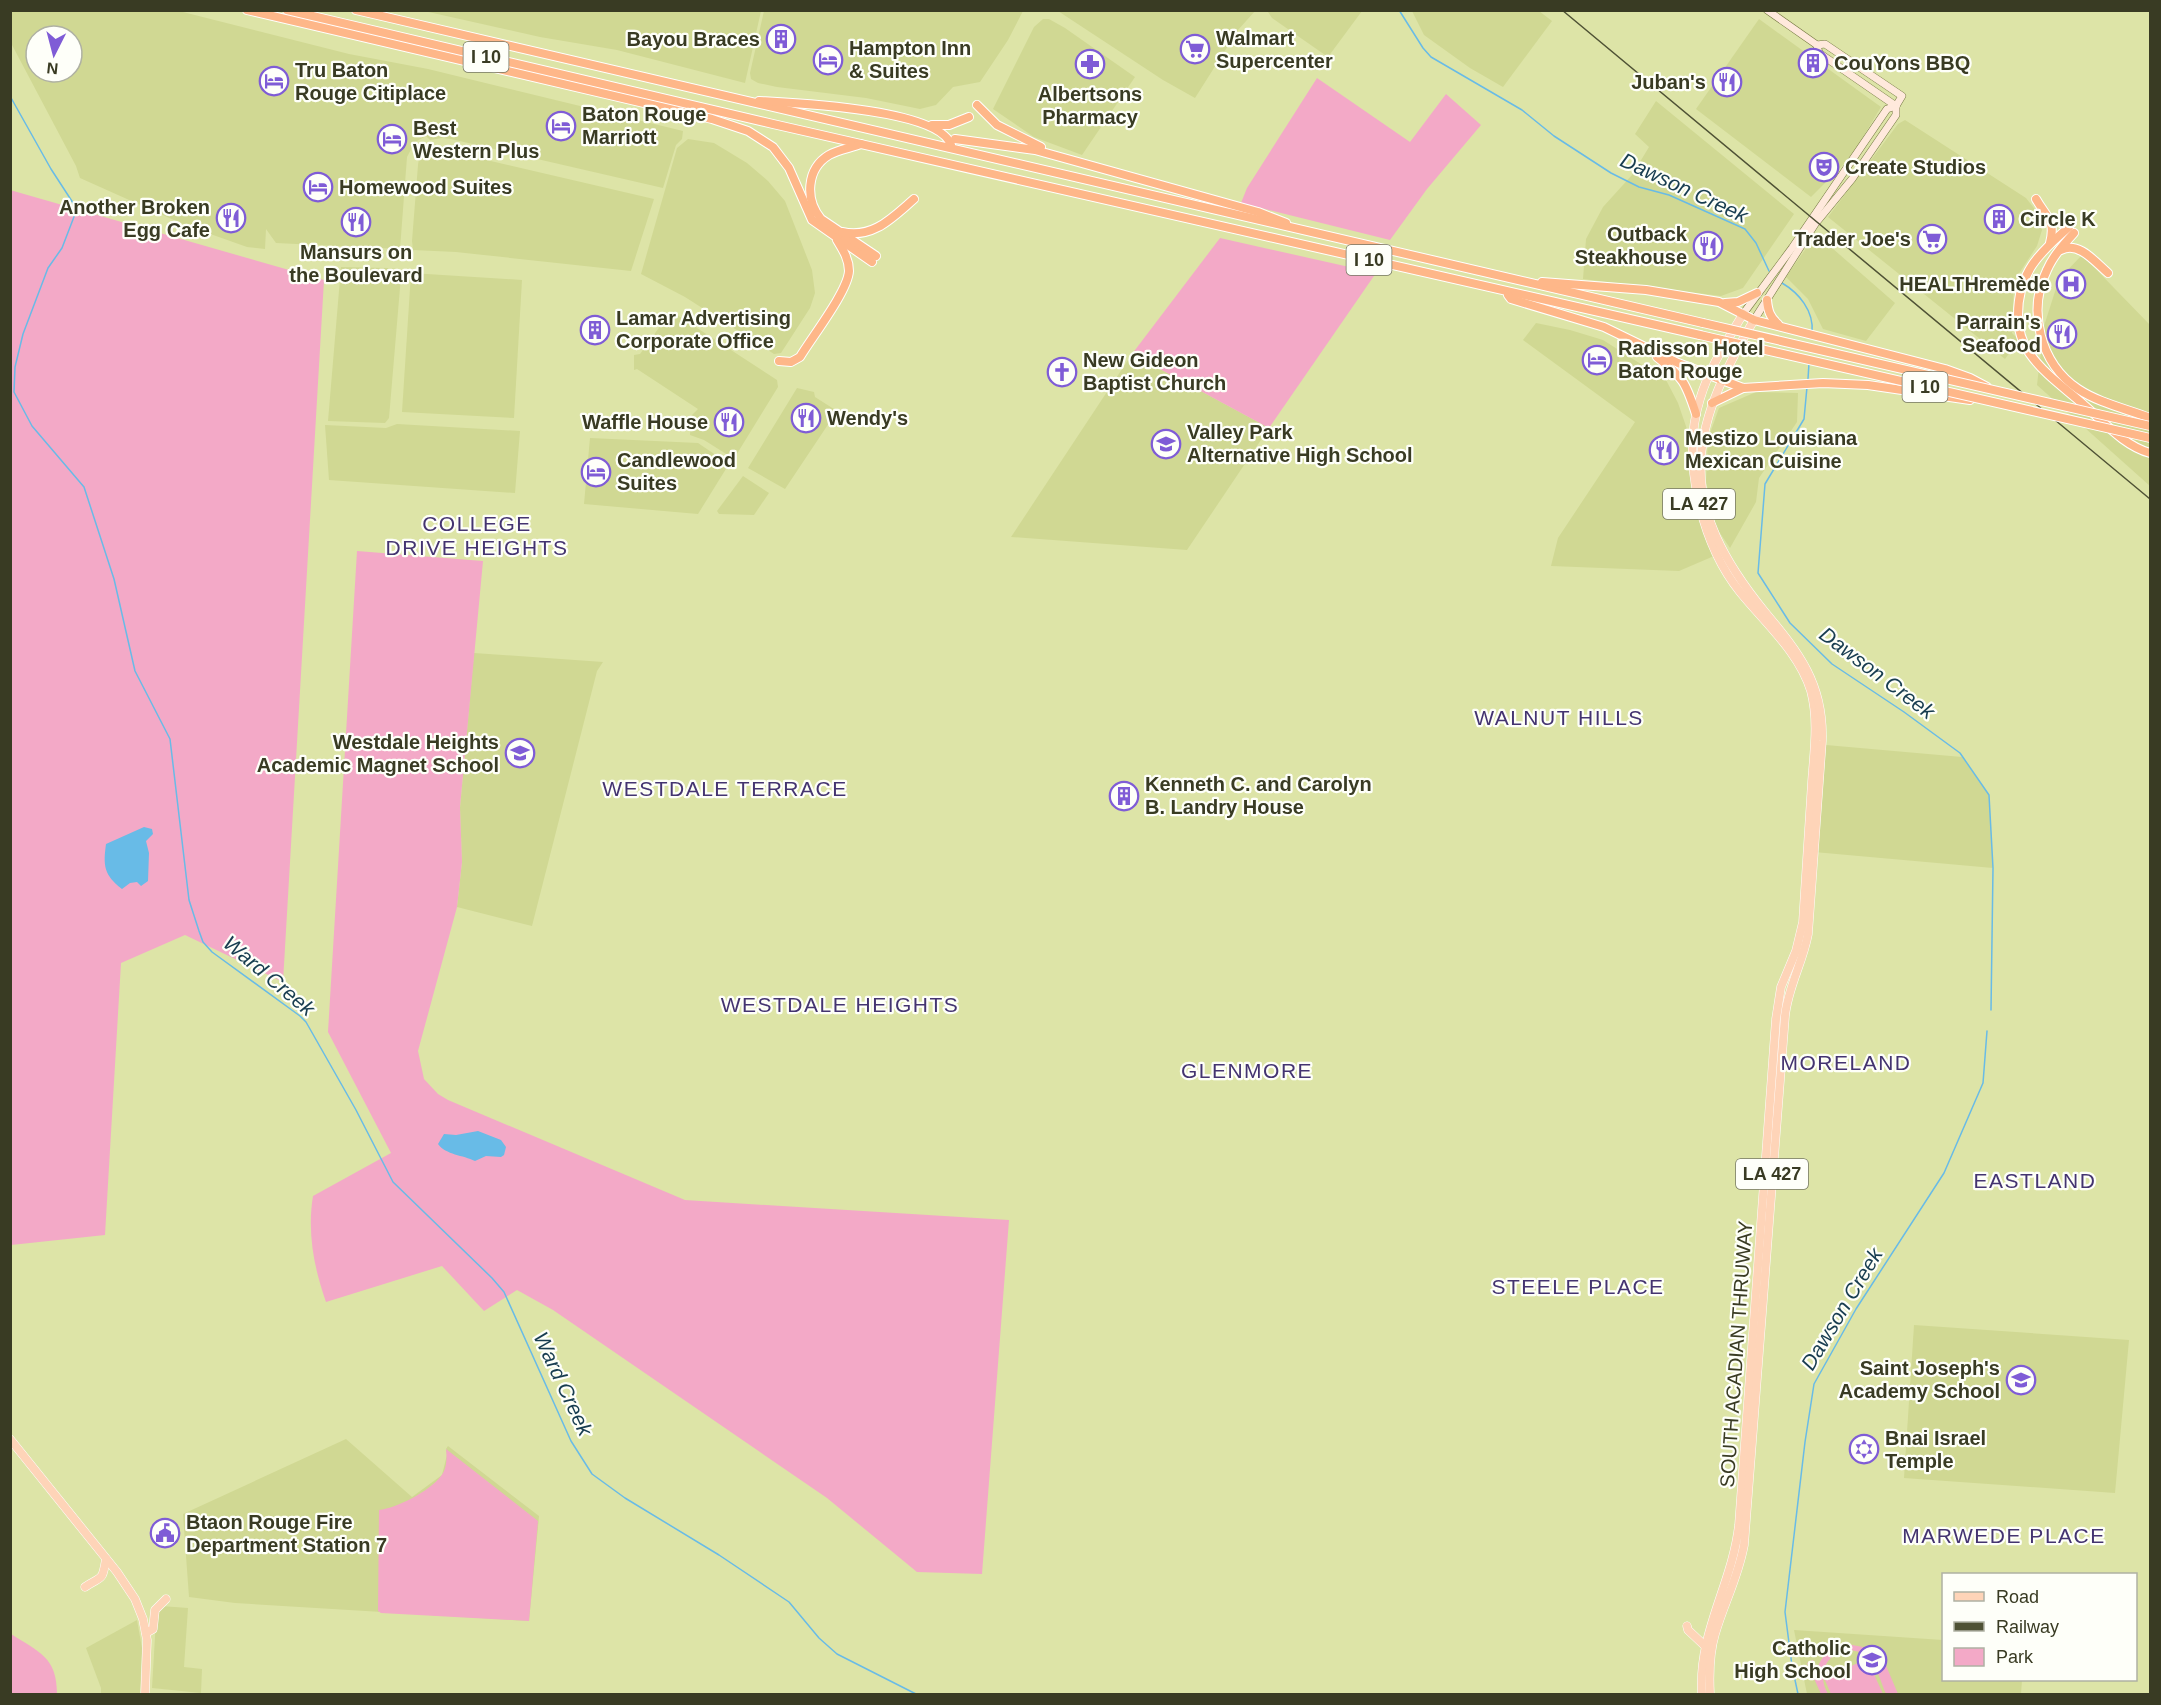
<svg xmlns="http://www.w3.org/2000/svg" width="2161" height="1705" font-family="Arial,sans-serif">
<rect width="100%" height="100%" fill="#dde4a7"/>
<g fill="#d0d893" fill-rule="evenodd">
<path d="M10,11H179L349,54L428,69L683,131L682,139L676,145L663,188L451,139L442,138L430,140L426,136L415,142L407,157L400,249L276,243L266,229L265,249L247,247L185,225L80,178L76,166L11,43ZM36,36H72V72H36Z"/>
<path d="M424,11L761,10V11L745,83L617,50L540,37Z"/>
<path d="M764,11H1023L1008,40L980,82L953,87L936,105L920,109L866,98L777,87L758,83L751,79L750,73Z"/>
<path d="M1058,11H1255L1238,30L1195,98L1163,80Z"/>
<path d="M1269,11L1362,10V11L1328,57L1272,18L1268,12Z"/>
<path d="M1412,11H1539L1552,21L1503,87L1470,68L1424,35Z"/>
<path d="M1043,19H1049L1065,28L1135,77L1082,155L1034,137L993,109L1034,27Z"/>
<path d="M1759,19L1881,107L1851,157L1811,197L1696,109Z"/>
<path d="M1656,101L1794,214L1743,288L1721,296L1583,279L1586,239L1603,207L1632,175L1649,147L1635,134Z"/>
<path d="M1905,120L2026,198L2040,216L2042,230L2037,246L2014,281L2012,333L2019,340L2005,359L1828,217L1898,124Z"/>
<path d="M688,139L714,143L747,163L768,181L785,201L812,270L815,293L810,308L781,353L774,354L685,297L641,274L677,148Z"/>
<path d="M425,150H444L654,199L631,271L456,252L413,250L412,241L418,165L419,158Z"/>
<path d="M1816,234L1895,303L1866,341L1823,329L1808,299L1786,277Z"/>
<path d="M2082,255L2150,325V486L2037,385L2044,326L2059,279Z"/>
<path d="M341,267L388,268L397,269L401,276L389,418L385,423L328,421Z"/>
<path d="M411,273L522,280L514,418L402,412Z"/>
<path d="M671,311L777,380L778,387L735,457H731L704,440L690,435L691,416L698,409L637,369L634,370V355L640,354Z"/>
<path d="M1536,323L1570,330L1603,340L1666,380L1678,403L1689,435L1697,515L1714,556L1679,571L1551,566L1558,538L1635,422L1523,340Z"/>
<path d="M1132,354L1269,428L1187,550L1011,537Z"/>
<path d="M797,388L814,392L815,397L837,411L785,489L748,468Z"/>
<path d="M1756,392L1798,393L1797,422L1759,478L1756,502L1730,548L1716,527L1706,481L1708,439L1719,408Z"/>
<path d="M397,424L520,431L515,493L329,480L325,425L386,428Z"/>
<path d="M590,438L698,443L729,464L698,514L584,504Z"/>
<path d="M743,476L769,493L754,515L719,514L717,511Z"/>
<path d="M474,653L603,662L597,671L532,926L457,907L462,862L460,808Z"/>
<path d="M1826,745L1962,757L1989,795L1993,868L1814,852L1821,814Z"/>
<path d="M1914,1325L2129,1340L2115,1493L1904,1478Z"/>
<path d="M346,1439L412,1497L442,1475L447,1455L446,1449L448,1446L539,1516L529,1621L235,1603L189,1597L183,1514Z"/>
<path d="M161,1606L188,1608L184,1667L202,1669L201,1693L152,1688L156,1620L158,1610Z"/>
<path d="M137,1620L142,1648L140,1694H101V1688L86,1648Z"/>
<path d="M1794,1630L1943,1640L1944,1680H2022L2021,1694H1807Z"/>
</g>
<g fill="#f3a9c7">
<path d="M1317,78L1410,142L1446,94L1481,125L1427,189L1390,240L1241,203L1247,188Z"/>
<path d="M10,190L324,280L283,982L185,935L121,963L105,1235L11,1245Z"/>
<path d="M1220,238L1376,273L1269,428L1132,354Z"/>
<path d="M357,551L483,561L460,807L462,862L457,907L418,1051L424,1079L438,1094L448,1100L685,1200L1009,1220L982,1574L917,1572L827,1498L553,1310L517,1290L484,1311L442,1266L326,1302C314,1268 307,1232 313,1196L391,1153L328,1032Z"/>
<path d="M446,1449L538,1521L529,1621L381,1613L378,1611L379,1510C397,1508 430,1491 441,1476C447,1469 447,1457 446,1449Z"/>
<path d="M11,1634C39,1652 57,1657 57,1694H11Z"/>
<path d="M1847,1644L1863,1647L1877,1658L1882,1656L1898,1694H1886C1881,1683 1877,1665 1867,1657C1850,1642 1823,1654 1823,1677C1823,1683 1825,1689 1828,1694H1821L1807,1663L1813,1660L1817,1669C1822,1654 1832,1646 1847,1644Z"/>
<path d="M1867,1659L1883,1694H1831L1824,1678Z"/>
</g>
<g fill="#68bbe7">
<path d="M144,827L152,829L153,834L146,841L149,853L148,881L141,886L137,882L130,883L122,889C104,875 103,866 106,844Z"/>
<path d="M478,1131L501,1140L506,1147L504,1155L501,1157L486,1156L475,1161C463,1155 446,1155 438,1144L444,1134L456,1135Z"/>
</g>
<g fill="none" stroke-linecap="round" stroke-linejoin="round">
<g stroke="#68bbe7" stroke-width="1.5">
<path d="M1399,10L1423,48L1431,57L1522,110L1554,136L1611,173L1639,187L1669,195L1745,229L1756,243L1769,271"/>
<path d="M10,96L51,169L77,209L62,248L48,268L23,334L15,367L14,392L32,426L84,487L114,579L135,671L170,739L189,900L199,931L203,942L212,952L300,1016L306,1022L356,1110L393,1182L492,1278L504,1292L571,1441L592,1474L625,1498L719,1555L789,1602L819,1638L837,1654L916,1694"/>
<path d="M1782,283C1799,293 1814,311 1812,332"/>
<path d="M1808,379L1809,363"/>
<path d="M1807,387L1804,419L1765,484L1758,573L1790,623L1832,664L1904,712L1960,753L1989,795L1993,868L1991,1010"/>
<path d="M1798,1694L1792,1666L1785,1612L1805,1442L1814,1384L1856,1309L1944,1173L1983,1083L1987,1031"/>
</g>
<g stroke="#70753d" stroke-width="8">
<g id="secondary">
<path d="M1767,10L1817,45L1819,53L1896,106"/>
<path d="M1743,314L1792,248L1887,109L1896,106"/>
<path d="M1754,320L1815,224L1852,179L1896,115V106L1902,96L1825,44L1817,45"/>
</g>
</g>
<g stroke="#fff" stroke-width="9">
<g id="primary">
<path d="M10,1439L117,1572L135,1599L143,1619L147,1640L145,1694"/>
<path d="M85,1587C102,1575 102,1583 106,1559"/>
<path d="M1687,1626L1688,1630L1704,1645"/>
<path d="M146,1633L153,1629L155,1610L166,1599"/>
<path d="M1702,1694C1698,1632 1732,1585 1739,1525L1776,1019L1781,987L1796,951L1803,922C1806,875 1809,828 1812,782C1814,752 1819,721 1811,691C1799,652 1765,623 1740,592C1701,543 1681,459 1700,399C1709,368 1727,341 1743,314"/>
<path d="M1710,1694C1709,1674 1709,1654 1715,1634C1724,1603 1738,1578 1744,1545L1785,1016C1788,987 1803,962 1808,934L1822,741C1824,684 1799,653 1765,612C1676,503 1686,435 1754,320"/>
</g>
</g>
<g stroke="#fff" stroke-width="10">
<g id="highway">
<path d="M247,10L712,119L748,131L773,147L789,168L812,220L872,262"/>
<path d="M287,10L773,124L1700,335"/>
<path d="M356,10L1703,323"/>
<path d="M759,101C794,103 939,109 951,145"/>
<path d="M977,105L997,125L1041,147"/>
<path d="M932,125H949L969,117"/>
<path d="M955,139L1035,150L1258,212L1286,223"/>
<path d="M861,144C850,148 838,150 829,155C806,169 805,200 821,219L876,256"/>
<path d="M2036,199C2046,217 2056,220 2050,243"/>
<path d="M2069,227C2039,253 2018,273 2018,315C2018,329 2022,343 2030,354C2044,374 2066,389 2084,405C2104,422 2124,446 2150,453"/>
<path d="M842,232C873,239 892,218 914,199"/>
<path d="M2074,233C2064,244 2053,256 2047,270C2027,311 2040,363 2078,389C2099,403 2127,409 2150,418"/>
<path d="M2061,250C2079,241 2095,262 2108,273"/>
<path d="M1542,282L1646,290L1719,302L1754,320L1945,369L1970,378L1987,387"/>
<path d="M1508,295L1511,299L1604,327L1678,363L1743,388L1823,383L1868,385L1970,400"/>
<path d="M1767,300C1768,311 1770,317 1778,324"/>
<path d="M1725,303L1738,302L1757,293"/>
<path d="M1657,357C1683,377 1686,383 1696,414"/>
<path d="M779,361L791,362L800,357C812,337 848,291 849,271C849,259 843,250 837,240"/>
<path d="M1712,403L1743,388"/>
</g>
</g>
<use href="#secondary" stroke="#ffe9dc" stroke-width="7"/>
<use href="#primary" stroke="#fed4b8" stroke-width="8"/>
<use href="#highway" stroke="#feb789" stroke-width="8"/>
<path stroke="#4f5235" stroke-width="1.5" d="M1562,10L2150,499"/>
<g stroke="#fff" stroke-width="10" stroke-linecap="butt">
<g id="highway-bridge">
<path d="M1703,323L2150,426"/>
<path d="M1700,335L2150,438"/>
</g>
</g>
<use href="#highway-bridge" stroke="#feb789" stroke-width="8"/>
</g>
<defs>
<g id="building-ring" transform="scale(1.5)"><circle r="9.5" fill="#fefff9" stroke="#7f5cd6" stroke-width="1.5"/><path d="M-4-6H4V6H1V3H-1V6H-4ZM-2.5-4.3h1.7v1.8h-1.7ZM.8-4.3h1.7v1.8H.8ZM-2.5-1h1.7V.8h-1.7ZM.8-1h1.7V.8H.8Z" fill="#7f5cd6"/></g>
<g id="supermarket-ring" transform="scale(1.5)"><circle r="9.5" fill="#fefff9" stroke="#7f5cd6" stroke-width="1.5"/><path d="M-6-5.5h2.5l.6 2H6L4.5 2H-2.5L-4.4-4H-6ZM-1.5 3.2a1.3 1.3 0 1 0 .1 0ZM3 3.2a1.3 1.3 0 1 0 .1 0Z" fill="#7f5cd6"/></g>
<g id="hotel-ring" transform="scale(1.5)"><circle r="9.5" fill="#fefff9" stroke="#7f5cd6" stroke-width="1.5"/><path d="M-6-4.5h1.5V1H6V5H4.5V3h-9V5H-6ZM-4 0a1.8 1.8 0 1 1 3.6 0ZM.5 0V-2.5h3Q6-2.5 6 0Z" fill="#7f5cd6"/></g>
<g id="pharmacy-ring" transform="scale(1.5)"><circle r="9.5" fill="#fefff9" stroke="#7f5cd6" stroke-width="1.5"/><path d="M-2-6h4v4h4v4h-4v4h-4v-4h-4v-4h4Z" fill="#7f5cd6"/></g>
<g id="restaurant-ring" transform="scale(1.5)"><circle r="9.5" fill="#fefff9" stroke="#7f5cd6" stroke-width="1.5"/><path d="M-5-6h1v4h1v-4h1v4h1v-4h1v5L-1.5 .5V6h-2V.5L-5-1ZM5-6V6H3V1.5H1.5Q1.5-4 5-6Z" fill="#7f5cd6"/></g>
<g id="theatre-ring" transform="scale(1.5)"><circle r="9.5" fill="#fefff9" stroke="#7f5cd6" stroke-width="1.5"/><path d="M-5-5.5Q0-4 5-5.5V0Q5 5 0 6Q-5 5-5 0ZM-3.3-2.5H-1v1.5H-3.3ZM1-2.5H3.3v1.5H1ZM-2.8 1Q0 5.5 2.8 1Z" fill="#7f5cd6"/></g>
<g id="hospital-ring" transform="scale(1.5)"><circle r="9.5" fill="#fefff9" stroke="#7f5cd6" stroke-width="1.5"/><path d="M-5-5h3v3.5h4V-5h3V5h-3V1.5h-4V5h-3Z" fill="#7f5cd6"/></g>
<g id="church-ring" transform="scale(1.5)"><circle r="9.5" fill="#fefff9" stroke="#7f5cd6" stroke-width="1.5"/><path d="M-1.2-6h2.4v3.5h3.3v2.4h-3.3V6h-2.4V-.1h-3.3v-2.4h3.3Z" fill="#7f5cd6"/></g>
<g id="school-ring" transform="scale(1.5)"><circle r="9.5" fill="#fefff9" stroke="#7f5cd6" stroke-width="1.5"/><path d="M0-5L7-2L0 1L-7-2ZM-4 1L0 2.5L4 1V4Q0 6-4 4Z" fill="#7f5cd6"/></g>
<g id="synagogue-ring" transform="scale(1.5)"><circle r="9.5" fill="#fefff9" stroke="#7f5cd6" stroke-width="1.5"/><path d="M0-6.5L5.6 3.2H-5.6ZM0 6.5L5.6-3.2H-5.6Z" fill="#7f5cd6"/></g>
<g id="civic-ring" transform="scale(1.5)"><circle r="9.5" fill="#fefff9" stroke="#7f5cd6" stroke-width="1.5"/><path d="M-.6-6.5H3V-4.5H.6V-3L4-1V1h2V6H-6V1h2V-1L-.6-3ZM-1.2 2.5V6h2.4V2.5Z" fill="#7f5cd6"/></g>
</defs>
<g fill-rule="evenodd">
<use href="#building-ring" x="781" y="39"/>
<use href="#supermarket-ring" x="1195" y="49"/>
<use href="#hotel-ring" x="828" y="60"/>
<use href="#building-ring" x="1813" y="63"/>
<use href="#pharmacy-ring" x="1090" y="64"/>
<use href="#hotel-ring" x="274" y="81"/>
<use href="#restaurant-ring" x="1727" y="82"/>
<use href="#hotel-ring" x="561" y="126"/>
<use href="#hotel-ring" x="392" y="139"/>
<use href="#theatre-ring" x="1824" y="167"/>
<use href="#hotel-ring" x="318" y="187"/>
<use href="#restaurant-ring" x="231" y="218"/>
<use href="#building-ring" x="1999" y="219"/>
<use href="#restaurant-ring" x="356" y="222"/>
<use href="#supermarket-ring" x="1932" y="239"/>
<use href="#restaurant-ring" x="1708" y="246"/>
<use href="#hospital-ring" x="2071" y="284"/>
<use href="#building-ring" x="595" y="330"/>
<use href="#restaurant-ring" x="2062" y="334"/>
<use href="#hotel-ring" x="1597" y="360"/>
<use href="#church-ring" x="1062" y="372"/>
<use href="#restaurant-ring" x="806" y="418"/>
<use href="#restaurant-ring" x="729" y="422"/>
<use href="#school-ring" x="1166" y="444"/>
<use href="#restaurant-ring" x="1664" y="450"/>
<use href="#hotel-ring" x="596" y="472"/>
<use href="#school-ring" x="520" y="753"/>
<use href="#building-ring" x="1124" y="796"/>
<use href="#school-ring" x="2021" y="1380"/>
<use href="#synagogue-ring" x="1864" y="1449"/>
<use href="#civic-ring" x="165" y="1533"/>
<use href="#school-ring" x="1872" y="1660"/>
</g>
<g text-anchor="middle" stroke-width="4.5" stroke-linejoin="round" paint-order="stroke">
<g fill="#fefff9" stroke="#747663" stroke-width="1.5">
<rect x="463.5" y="42" width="45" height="30" rx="4.5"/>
<rect x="1346.5" y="245" width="45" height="30" rx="4.5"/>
<rect x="1902.5" y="372" width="45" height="30" rx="4.5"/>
<rect x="1663" y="489" width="72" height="30" rx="4.5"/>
<rect x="1736" y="1159" width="72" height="30" rx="4.5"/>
</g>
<g font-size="18" font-weight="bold" fill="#393b23">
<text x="486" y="63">I 10</text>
<text x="1369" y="266">I 10</text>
<text x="1925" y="393">I 10</text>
<text x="1699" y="510">LA 427</text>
<text x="1772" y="1180">LA 427</text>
</g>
<g font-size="20" font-weight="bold" fill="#393b23" stroke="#fefff9" text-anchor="start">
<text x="1216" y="45">Walmart<tspan x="1216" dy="23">Supercenter</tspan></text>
<text x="760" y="46" text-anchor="end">Bayou Braces</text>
<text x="849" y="55">Hampton Inn<tspan x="849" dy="23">&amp; Suites</tspan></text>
<text x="1834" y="70">CouYons BBQ</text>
<text x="295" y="77">Tru Baton<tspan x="295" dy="23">Rouge Citiplace</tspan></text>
<text x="1706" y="89" text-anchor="end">Juban's</text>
<text x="1090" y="101" text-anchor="middle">Albertsons<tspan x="1090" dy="23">Pharmacy</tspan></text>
<text x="582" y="121">Baton Rouge<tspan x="582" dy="23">Marriott</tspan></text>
<text x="413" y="135">Best<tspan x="413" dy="23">Western Plus</tspan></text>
<text x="1845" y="174">Create Studios</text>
<text x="339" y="194">Homewood Suites</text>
<text x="210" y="214" text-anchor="end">Another Broken<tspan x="210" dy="23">Egg Cafe</tspan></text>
<text x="2020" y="226">Circle K</text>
<text x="1687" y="241" text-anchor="end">Outback<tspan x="1687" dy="23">Steakhouse</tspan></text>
<text x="1911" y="246" text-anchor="end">Trader Joe's</text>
<text x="356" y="259" text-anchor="middle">Mansurs on<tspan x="356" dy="23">the Boulevard</tspan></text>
<text x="2050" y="291" text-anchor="end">HEALTHremède</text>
<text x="616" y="325">Lamar Advertising<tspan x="616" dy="23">Corporate Office</tspan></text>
<text x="2041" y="329" text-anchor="end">Parrain's<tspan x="2041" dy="23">Seafood</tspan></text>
<text x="1618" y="355">Radisson Hotel<tspan x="1618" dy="23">Baton Rouge</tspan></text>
<text x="1083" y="367">New Gideon<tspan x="1083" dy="23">Baptist Church</tspan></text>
<text x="827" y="425">Wendy's</text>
<text x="708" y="429" text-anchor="end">Waffle House</text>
<text x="1187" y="439">Valley Park<tspan x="1187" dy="23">Alternative High School</tspan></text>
<text x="1685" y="445">Mestizo Louisiana<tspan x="1685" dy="23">Mexican Cuisine</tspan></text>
<text x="617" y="467">Candlewood<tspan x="617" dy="23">Suites</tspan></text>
<text x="499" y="749" text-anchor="end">Westdale Heights<tspan x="499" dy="23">Academic Magnet School</tspan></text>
<text x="1145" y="791">Kenneth C. and Carolyn<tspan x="1145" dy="23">B. Landry House</tspan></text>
<text x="2000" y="1375" text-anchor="end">Saint Joseph's<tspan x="2000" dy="23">Academy School</tspan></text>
<text x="1885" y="1445">Bnai Israel<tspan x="1885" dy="23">Temple</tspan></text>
<text x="186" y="1529">Btaon Rouge Fire<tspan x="186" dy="23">Department Station 7</tspan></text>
<text x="1851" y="1655" text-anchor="end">Catholic<tspan x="1851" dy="23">High School</tspan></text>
</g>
<g font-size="20" fill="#393b23" stroke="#fefff9">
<text transform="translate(1736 1354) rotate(-86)" y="7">SOUTH ACADIAN THRUWAY</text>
</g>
<g font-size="21" font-style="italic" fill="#183d50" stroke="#fefff9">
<text transform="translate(1684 188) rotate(25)" y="7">Dawson Creek</text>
<text transform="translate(1877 673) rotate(37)" y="7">Dawson Creek</text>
<text transform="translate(269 976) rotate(40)" y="7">Ward Creek</text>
<text transform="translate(1842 1309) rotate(-59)" y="7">Dawson Creek</text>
<text transform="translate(563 1384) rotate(65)" y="7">Ward Creek</text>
</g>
<g font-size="21" letter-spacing="1.5" fill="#443470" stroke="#fefff9">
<text x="477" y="531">COLLEGE<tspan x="477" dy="24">DRIVE HEIGHTS</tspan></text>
<text x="1559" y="725">WALNUT HILLS</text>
<text x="725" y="796">WESTDALE TERRACE</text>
<text x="840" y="1012">WESTDALE HEIGHTS</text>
<text x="1846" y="1070">MORELAND</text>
<text x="1247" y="1078">GLENMORE</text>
<text x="2035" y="1188">EASTLAND</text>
<text x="1578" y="1294">STEELE PLACE</text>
<text x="2004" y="1543">MARWEDE PLACE</text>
</g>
</g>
<rect width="2161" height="1705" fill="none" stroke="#393b23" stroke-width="24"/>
<rect x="1942" y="1573" width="195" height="108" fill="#fefff9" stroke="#afb1a3" stroke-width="1.5"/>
<rect x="1954" y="1592" width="30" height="9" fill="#fed4b8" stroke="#afb1a3" stroke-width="1.5"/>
<text x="1996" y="1603" font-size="18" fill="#393b23">Road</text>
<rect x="1954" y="1622" width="30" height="9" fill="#4f5235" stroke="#afb1a3" stroke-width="1.5"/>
<text x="1996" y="1633" font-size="18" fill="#393b23">Railway</text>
<rect x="1954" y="1648" width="30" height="18" fill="#f3a9c7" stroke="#afb1a3" stroke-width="1.5"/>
<text x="1996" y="1663" font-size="18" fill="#393b23">Park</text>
<g transform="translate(54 54) rotate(186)"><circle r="28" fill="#fefff9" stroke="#afb1a3" stroke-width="1.5"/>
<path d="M0-4.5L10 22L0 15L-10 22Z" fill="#7f5cd6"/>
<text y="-9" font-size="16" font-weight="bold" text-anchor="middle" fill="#393b23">N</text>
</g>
</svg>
